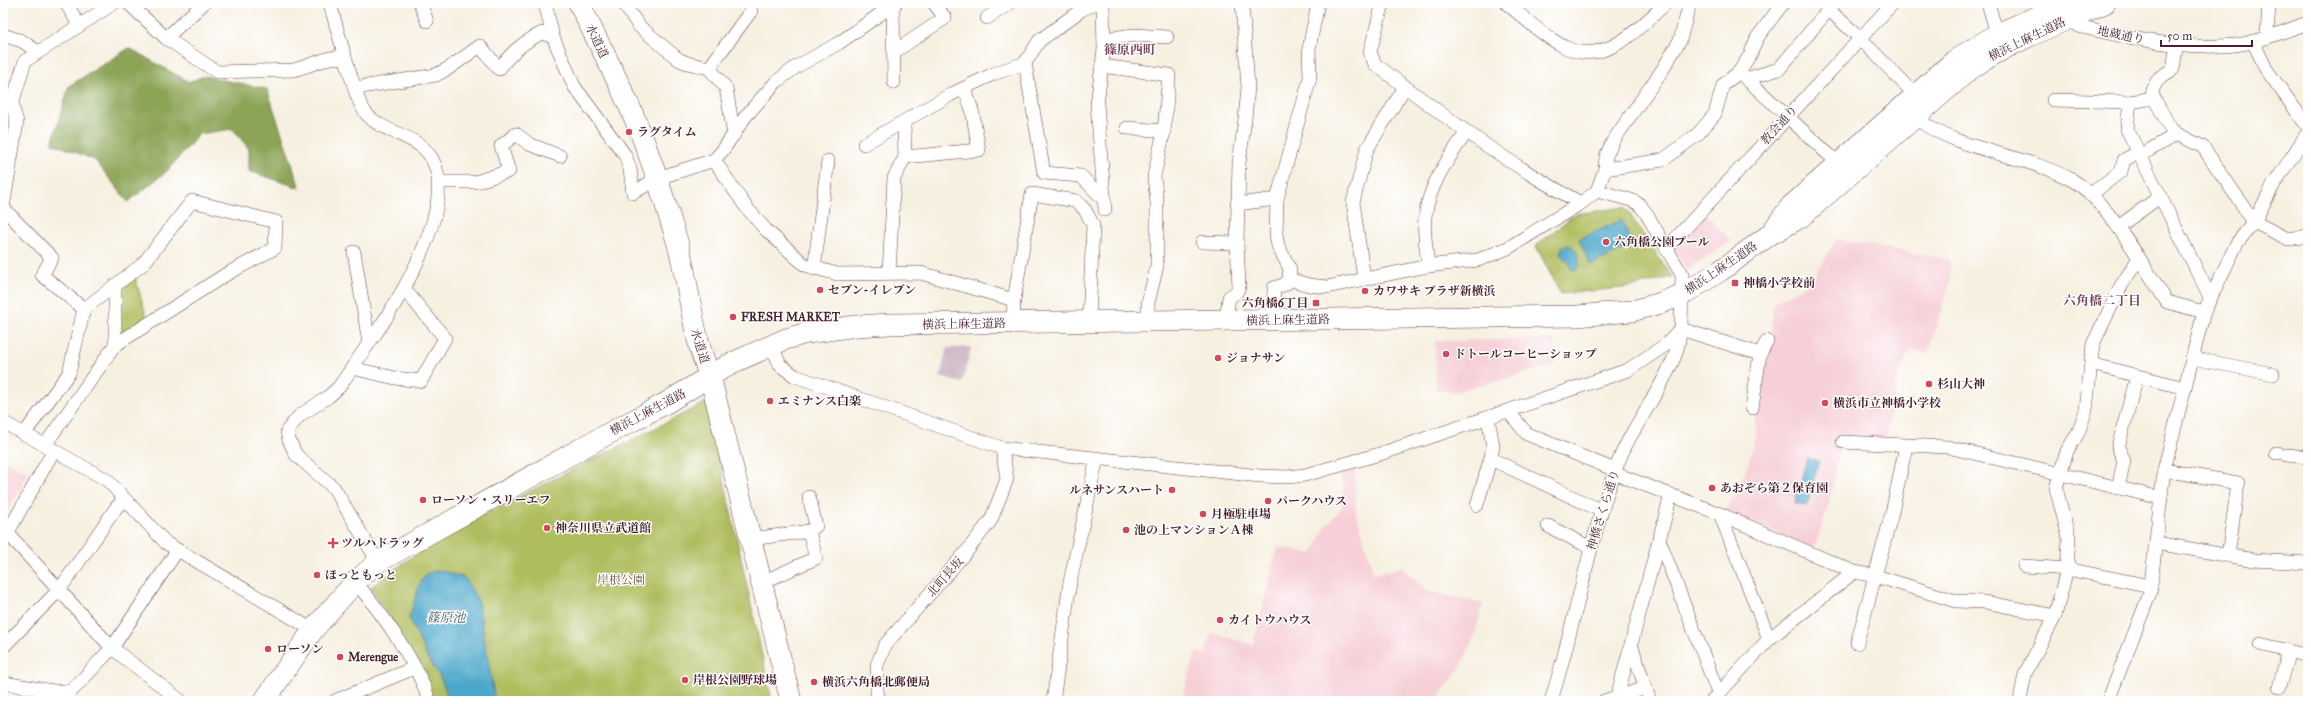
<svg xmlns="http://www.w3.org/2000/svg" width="2311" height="704" font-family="'IM FELL Great Primer','Noto Serif JP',serif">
<rect width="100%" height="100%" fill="#fff"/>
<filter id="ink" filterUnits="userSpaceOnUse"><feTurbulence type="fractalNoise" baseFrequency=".025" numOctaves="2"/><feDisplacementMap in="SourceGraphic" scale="8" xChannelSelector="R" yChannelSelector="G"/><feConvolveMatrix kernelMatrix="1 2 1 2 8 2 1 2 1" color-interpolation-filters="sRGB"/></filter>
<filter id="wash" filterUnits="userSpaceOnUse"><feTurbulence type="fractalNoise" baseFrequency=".012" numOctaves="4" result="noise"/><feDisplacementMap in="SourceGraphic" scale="16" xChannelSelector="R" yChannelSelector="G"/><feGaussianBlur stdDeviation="0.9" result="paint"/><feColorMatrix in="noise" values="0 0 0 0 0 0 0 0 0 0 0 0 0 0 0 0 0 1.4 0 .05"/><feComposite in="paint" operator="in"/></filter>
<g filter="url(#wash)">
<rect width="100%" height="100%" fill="#f6f0e0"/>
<g fill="#f6cfd7">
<path d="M1705,213L1731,241L1687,270L1672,247Z"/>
<path d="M1837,239L1949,259L1950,282L1928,354L1911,349L1900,370L1886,439L1842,437L1829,504L1814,549L1726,511L1749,463L1756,431L1754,414L1758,391L1771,341L1773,303L1811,282Z"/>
<path d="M1555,339V365L1457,392L1436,390L1435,341Z"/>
<path d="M3,459L28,473L3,519Z"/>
<path d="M1355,468L1356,512L1374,574L1401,567L1428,591L1483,604L1474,637L1463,663L1450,682L1435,701H1181L1196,652L1205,654L1212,633L1253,645L1277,549L1282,547L1312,554L1325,528L1341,509L1343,486L1339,474Z"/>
</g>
<path fill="#d1bdc9" d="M971,347L962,383L940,377L947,348Z"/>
<g fill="#b0bd5f" stroke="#7d6e45">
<path d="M1625,207L1672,277L1631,287L1561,294L1536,246L1575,214Z"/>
<path d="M135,277L147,318L120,335L119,290Z"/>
<path d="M707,402L772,701H433L424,676L371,587L439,537Z"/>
</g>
<path fill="#8ca456" stroke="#6b6240" d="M129,48L189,82L204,76L267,89L300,188L249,171V149L233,129L199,134L166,172L128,202L95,160L52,143L69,86Z"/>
<g fill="#4ca7ca" stroke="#4b637a">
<path d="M1622,220L1633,245L1590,265L1579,239Z"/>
<path d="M1567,245C1578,246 1582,262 1577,270L1571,269L1569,262L1560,254L1562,247Z"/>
<path d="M1807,458L1819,461L1807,506L1795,503Z"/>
<path d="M440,570L465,578L478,601L495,701H450L440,677L428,659L409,618L420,583L426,574Z"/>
</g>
</g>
<g filter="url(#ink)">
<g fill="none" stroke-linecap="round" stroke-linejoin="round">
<g stroke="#643e46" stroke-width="14">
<g id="street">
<path d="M66,3L79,25"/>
<path d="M128,3L166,38L217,72L294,70L330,58L345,57"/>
<path d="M330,3C336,27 343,50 350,73C354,86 357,101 365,112C378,131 413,134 428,153C464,198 397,304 369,343"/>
<path d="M420,3L427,21"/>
<path d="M545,3L553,37"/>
<path d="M623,3L639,26L678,59L687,63L709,68L726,88L734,135"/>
<path d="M1103,3L1104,49L1097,104L1105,210"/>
<path d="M1383,3L1370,52L1375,64C1441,114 1507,164 1581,203"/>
<path d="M1506,3C1525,18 1545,38 1567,48C1605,66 1641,27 1666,3"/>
<path d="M1988,3L1997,34"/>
<path d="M893,6L894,82"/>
<path d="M1829,10L1860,38L1915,95"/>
<path d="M2068,14L2071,21L2078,26C2128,38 2183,50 2235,45C2260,42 2284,31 2308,23"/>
<path d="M987,18L1010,3"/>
<path d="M3,35L22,41L38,52"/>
<path d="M2267,37L2269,3"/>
<path d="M166,38L204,3"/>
<path d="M1104,39L1134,35L1167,37"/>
<path d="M2253,41L2266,69L2308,127"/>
<path d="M2177,43L2173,69L2159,78L2152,90L2154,98L2171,129L2177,134L2203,147L2254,222L2288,239L2308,236"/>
<path d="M894,52L945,18L934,3"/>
<path d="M1025,63L1044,173L1081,176L1104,200"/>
<path d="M1102,66L1169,75L1164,131L1154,176L1157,203V266L1148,303V321"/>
<path d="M709,68L751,11"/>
<path d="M1739,72L1839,164"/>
<path d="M1746,79L1779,69L1834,3"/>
<path d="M355,88L436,75L449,68L480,46L499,69C511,53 523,42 542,33L553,37L574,86L625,155L630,169L633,193L658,178L714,160L723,150L745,117L776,82L796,67L839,43L896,3"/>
<path d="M2053,100L2130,102L2154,98"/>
<path d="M2130,102L2127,129L2210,297"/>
<path d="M1914,117C1960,152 2022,153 2072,180C2107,199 2145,269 2167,302L2204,312"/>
<path d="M904,123L905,157L979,150L972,110L965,89"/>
<path d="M1127,128L1164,131"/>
<path d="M864,144L950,95L993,74L1025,63L1039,41L1081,10L1096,3"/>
<path d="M2141,155L2177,134"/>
<path d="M714,160L746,207L766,230L805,265L837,274L921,273L1014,300"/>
<path d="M1605,169L1663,160L1698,134L1715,114L1723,85L1739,72L1750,55L1757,38L1783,3"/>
<path d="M440,182H476L509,171L501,146L516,134L529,144L560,156"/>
<path d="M2090,195L2121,171L2124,160L2139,152"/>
<path d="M1237,204L1277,199"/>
<path d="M3,208L52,258L42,275L84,309L69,373L24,434"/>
<path d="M3,208L17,122L12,104L25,61L114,3"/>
<path d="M2118,227L2161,196"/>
<path d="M1202,242L1237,243"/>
<path d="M1667,248L1893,3"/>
<path d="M354,252L369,343L339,387L328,397L299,416L287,431L289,440L296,455L334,488L378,562"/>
<path d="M1428,266C1427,251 1423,233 1425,217C1429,185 1448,159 1466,133"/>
<path d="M814,269L828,161"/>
<path d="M889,273L894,178L905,157"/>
<path d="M1289,279L1290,269L1278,246L1276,234L1277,199L1310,78L1309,49L1318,3"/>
<path d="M1364,279L1353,202L1367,149L1405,87"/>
<path d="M115,286V345"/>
<path d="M1226,320L1229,297L1236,293L1239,287L1237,243L1239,163L1245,119L1248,87L1242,3"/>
<path d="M1273,320L1274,288L1286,284L1289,279L1309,285L1327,287L1428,266L1478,260L1508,248L1581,203L1597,191L1605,169L1606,156L1613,141L1663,69L1680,40L1690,3"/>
<path d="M1013,323L1014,300L1032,194L1076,201L1085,210L1093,225L1089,322"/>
<path d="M772,346L780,365L795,376L1002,448L1260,476L1288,477L1305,475L1380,454L1628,370L1667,344L1681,329L1682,275L1646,213L1639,204L1631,200L1597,191"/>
<path d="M2192,358L2273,374"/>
<path d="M2091,364L2185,388"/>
<path d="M352,368L395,378L421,381L445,338L404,289"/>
<path d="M1752,408L1760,354L1767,341"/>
<path d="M1508,411L1527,434L1615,470"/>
<path d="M3,422L107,480L166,543L313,630"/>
<path d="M1843,442L1948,447L2161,498"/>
<path d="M45,445L115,345L225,275L275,248L276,222L192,201L143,264L84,309"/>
<path d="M2276,453H2278"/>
<path d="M2287,455L2308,457"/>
<path d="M1491,459L1602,511"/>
<path d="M2164,470L2238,483L2228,556"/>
<path d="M1614,473L1720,514L1854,572L1876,576L1956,601L1985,602L2055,616"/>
<path d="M2118,488L2124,461L2118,447L2137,376"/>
<path d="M1477,505L1491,457L1493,446L1488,418"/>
<path d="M1720,514L1769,639"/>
<path d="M1548,526L1591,548"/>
<path d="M3,528L112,648L181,701"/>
<path d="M3,537L8,532L54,450"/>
<path d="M752,539L809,531L816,526L809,497"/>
<path d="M1659,539L1718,693"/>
<path d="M2156,543L2254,560L2308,563"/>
<path d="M2024,566L2067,569L2151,586"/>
<path d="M355,582C380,610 419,665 429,701"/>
<path d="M763,582L816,558L809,531"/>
<path d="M1857,643L1892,513L1906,446"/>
<path d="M1631,644L1650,701"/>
<path d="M2260,644L2308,656"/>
<path d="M3,647L60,589L116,508L124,499"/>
<path d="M3,683L53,691H71"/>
<path d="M2279,687L2289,651"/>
<path d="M1617,697L1671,495"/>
<path d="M62,701L112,648L177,551"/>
<path d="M335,701L414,668"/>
<path d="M880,701L877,692V665L885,645L967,551L991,520L1007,479L1002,448"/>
<path d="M1053,701L1070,582L1097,458"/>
<path d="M1551,701C1575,624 1588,544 1616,468C1630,429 1658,396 1674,358C1678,349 1679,339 1681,329L1760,354"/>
<path d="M1604,701L1646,688"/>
<path d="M1712,701L1769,639L1854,572"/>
<path d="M2020,701L2025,674L2055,616L2067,569L2069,538L2056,488L2067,451L2078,433L2086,410L2093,344L2121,286L2139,258"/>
<path d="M2108,701L2150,593L2164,470L2204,312L2237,243L2254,222L2274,184L2308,132"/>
</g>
</g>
<g stroke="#643e46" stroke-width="22">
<g id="primary">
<path d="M579,3C599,45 622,86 639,129C654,165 665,203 677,241C690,286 691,332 710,376L791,701"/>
<path d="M1774,229L1791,206L1954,61L1997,34L2068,3"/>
<path d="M264,701L313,630L355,582L378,562L591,443L666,403L730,364L786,339L807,333L856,326L890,324L1577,316L1632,311L1661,303L1683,294L1720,271L1768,236L1801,217L1969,70C2011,41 2058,24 2105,3"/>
</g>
</g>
<use href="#street" stroke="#fff" stroke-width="13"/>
<use href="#primary" stroke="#fff" stroke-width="21"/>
</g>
</g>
<g fill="#d1495b" stroke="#fff" stroke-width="1.5">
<circle cx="629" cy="132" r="4"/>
<circle cx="1606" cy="242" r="4"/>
<rect x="1731" y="279" width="8" height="8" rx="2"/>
<circle cx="820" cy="290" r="4"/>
<circle cx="1365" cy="291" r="4"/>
<rect x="1312" y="299" width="8" height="8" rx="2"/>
<circle cx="733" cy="317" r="4"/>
<circle cx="1446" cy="354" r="4"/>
<circle cx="1218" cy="358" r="4"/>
<circle cx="1929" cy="384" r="4"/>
<circle cx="770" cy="401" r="4"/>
<circle cx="1825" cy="403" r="4"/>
<circle cx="1712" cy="488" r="4"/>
<circle cx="1172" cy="490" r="4"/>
<circle cx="423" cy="500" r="4"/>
<circle cx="1268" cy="501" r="4"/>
<circle cx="1203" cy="514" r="4"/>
<circle cx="547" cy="528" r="4"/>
<circle cx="1126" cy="530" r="4"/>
<path d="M331 537h4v4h4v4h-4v4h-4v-4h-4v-4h4z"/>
<circle cx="317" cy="575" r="4"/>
<circle cx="1220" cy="620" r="4"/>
<circle cx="268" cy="649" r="4"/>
<circle cx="340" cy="657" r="4"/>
<circle cx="685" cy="680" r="4"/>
<circle cx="814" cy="682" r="4"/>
</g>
<g text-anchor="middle" stroke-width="3" stroke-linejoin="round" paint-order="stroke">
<g font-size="12" fill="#4a1f2b" stroke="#fff">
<text transform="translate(2121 35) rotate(11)" y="4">地蔵通り</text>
<text transform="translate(2027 39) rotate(-26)" y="4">横浜上麻生道路</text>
<text transform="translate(597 41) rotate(64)" y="4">水道道</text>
<text transform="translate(1779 125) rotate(-48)" y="4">教会通り</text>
<text transform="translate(1721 268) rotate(-34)" y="4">横浜上麻生道路</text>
<text transform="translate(1288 320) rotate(-1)" y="4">横浜上麻生道路</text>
<text transform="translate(964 324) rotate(-1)" y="4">横浜上麻生道路</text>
<text transform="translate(700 346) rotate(72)" y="4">水道道</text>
<text transform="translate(648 412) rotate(-28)" y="4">横浜上麻生道路</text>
<text transform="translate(1603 510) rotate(-73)" y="4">神橋さくら通り</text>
<text transform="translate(945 577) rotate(-49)" y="4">北町長坂</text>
</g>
<g font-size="12" font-weight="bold" fill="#4a1f2b" stroke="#fff" text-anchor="start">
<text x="637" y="136">ラグタイム</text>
<text x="1614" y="246">六角橋公園プール</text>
<text x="1743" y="287">神橋小学校前</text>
<text x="828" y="294">セブン-イレブン</text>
<text x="1373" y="295">カワサキ プラザ新横浜</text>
<text x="1308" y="307" text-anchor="end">六角橋6丁目</text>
<text x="741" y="321">FRESH MARKET</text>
<text x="1454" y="358">ドトールコーヒーショップ</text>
<text x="1226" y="362">ジョナサン</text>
<text x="1937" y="388">杉山大神</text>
<text x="778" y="405">エミナンス白楽</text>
<text x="1833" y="407">横浜市立神橋小学校</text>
<text x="1720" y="492">あおぞら第２保育園</text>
<text x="1164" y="494" text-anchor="end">ルネサンスハート</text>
<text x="431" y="504">ローソン・スリーエフ</text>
<text x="1276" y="505">パークハウス</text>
<text x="1211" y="518">月極駐車場</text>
<text x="555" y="532">神奈川県立武道館</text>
<text x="1134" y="534">池の上マンションＡ棟</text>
<text x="341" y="547">ツルハドラッグ</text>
<text x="325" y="579">ほっともっと</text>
<text x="1228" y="624">カイトウハウス</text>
<text x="276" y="653">ローソン</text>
<text x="348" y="661">Merengue</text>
<text x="693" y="684">岸根公園野球場</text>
<text x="822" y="686">横浜六角橋北郵便局</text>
</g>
<g font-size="12" fill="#6e563d" stroke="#fff">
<text x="621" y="584">岸根公園</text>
</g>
<g font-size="13" font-weight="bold" fill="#79465d" stroke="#fff">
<text x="1130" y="54">篠原西町</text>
<text x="2102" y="305">六角橋二丁目</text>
</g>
<g font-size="13" font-style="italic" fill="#4b5c73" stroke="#fff">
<text x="446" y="622">篠原池</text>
</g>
</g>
<rect width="2311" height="704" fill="none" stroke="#fff" stroke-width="16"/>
<path d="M2161 40v6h91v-6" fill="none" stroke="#4a1f2b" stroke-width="2"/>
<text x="2167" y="40" font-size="12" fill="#4a1f2b" stroke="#ffffff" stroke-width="3" paint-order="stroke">50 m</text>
</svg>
